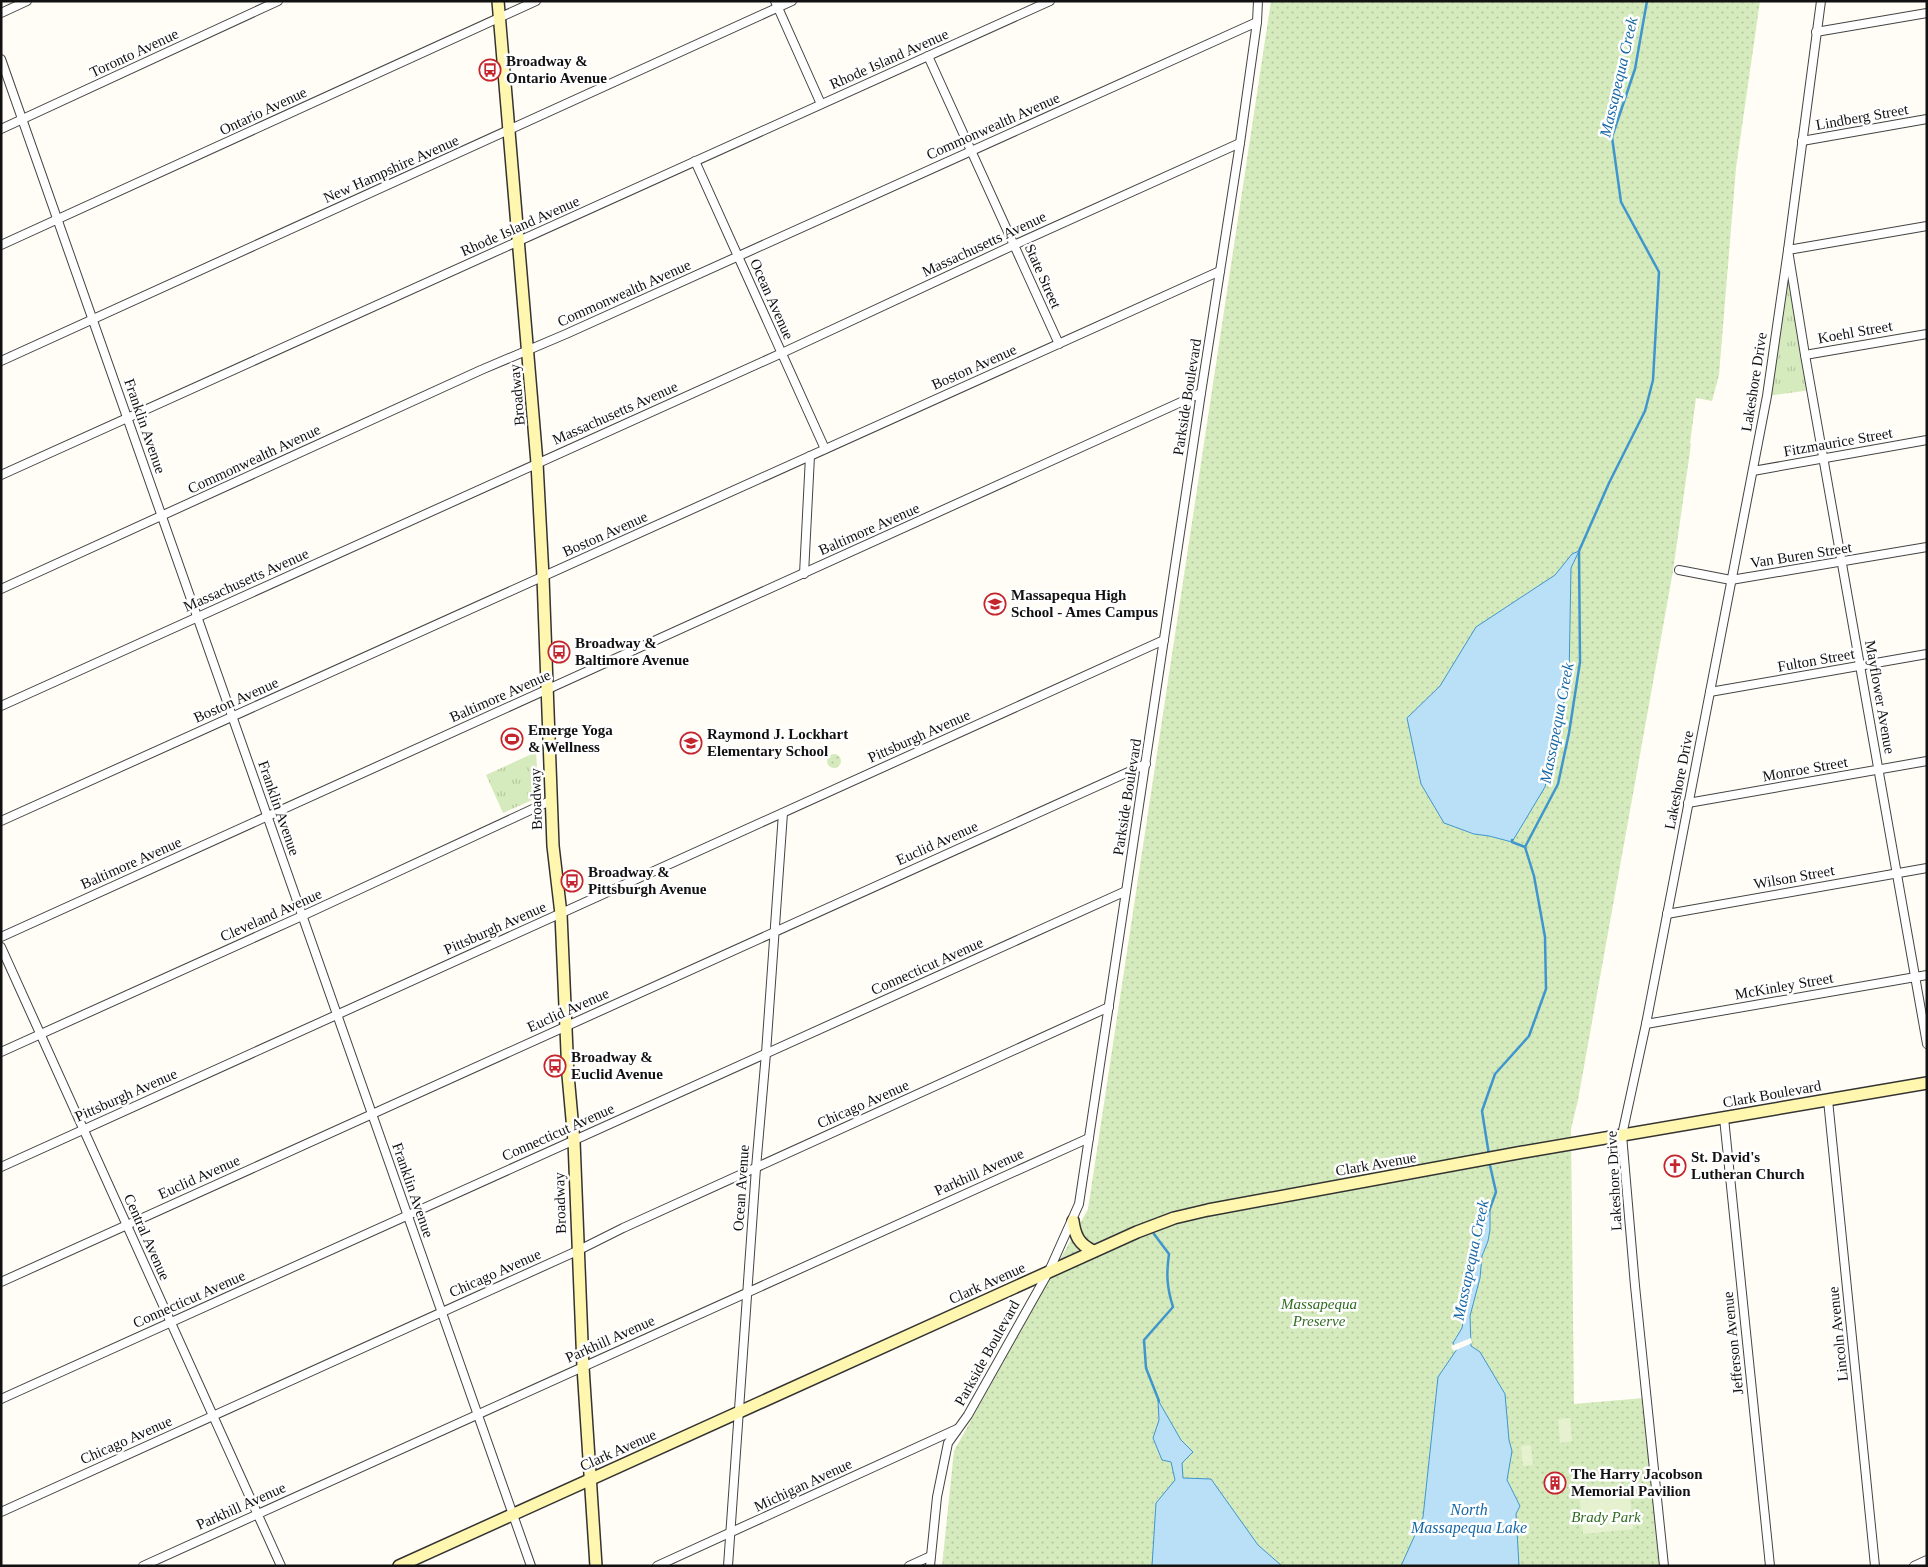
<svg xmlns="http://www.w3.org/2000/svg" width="1928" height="1567" font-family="Georgia,serif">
<defs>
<pattern id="grass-tufts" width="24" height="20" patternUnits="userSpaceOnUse" patternTransform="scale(1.25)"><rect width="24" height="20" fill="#d5ebbd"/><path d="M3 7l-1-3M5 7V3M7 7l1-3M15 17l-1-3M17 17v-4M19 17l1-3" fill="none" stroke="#b6c8a1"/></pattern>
<pattern id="park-dots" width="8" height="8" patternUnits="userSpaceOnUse" patternTransform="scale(1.25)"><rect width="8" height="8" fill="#d5ebbd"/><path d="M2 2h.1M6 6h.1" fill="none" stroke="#b6c8a1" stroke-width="1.8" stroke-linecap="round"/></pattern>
</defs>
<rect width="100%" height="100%" fill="#fffdf5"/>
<g fill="url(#grass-tufts)">
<path d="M1788,250L1811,390L1767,396Z"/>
<path d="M536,752L539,797L503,813L486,775Z"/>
</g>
<g fill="url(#park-dots)">
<path d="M1271,1H1760L1736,168L1719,375L1712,401L1696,398L1690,443L1691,444L1673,571L1578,1100L1571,1129L1574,1404L1644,1398L1660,1566H942L954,1451L1088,1209Z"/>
<circle cx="834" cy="761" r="7"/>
</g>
<g fill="#e6f2cf">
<path d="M1570,1418L1572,1441L1560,1443L1558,1419Z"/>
<path d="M1531,1445L1533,1465L1523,1466L1521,1446Z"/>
<path d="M1630,1494L1633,1529L1583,1534L1580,1499Z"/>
</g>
<g fill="#b9e0f7" stroke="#3f96cf">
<path d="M1579,551L1571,568L1569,679L1545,787L1512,842L1489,836L1474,834L1444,823L1421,784L1407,718L1440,686L1476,627L1555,575L1572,554Z"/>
<path d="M1490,1209V1230L1488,1241L1482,1256L1480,1278L1470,1316L1471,1346L1480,1352L1505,1394L1509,1440L1512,1451L1507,1480L1520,1506L1516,1514L1519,1566H1401L1423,1517L1438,1377L1457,1349L1453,1343L1462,1328L1471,1271L1469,1252L1479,1240Z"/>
<path d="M1158,1400L1181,1440L1193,1452L1182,1463L1183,1478L1211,1479L1258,1545L1282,1566H1152L1156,1503L1175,1480L1171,1462L1162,1460L1153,1438L1159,1420Z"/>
</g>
<path fill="#fffdf5" d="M1471,1338L1472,1343L1454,1351L1452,1348L1451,1346Z"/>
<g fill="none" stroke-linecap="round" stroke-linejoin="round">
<g stroke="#3f96cf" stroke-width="2.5">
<path d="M1512,840V842L1525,847"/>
<path d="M1489,1155L1482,1111L1495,1074L1529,1036L1546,989L1545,937L1534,876L1525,847L1558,784L1569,733L1580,662L1579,551L1609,483L1645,411L1653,380L1659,272L1621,202L1612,137L1635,69L1647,1"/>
<path d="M1489,1211L1496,1192L1489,1161"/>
<path d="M1154,1234L1169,1254C1166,1274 1167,1288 1173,1307L1144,1340L1146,1368L1159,1401"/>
</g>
<g stroke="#444" stroke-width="10">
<g id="street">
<path d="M775,1L821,104"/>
<path d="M1,13L27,1"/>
<path d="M1816,32L1927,13"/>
<path d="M928,56L1059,344"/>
<path d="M1,59L531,1566"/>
<path d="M1,129L278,1"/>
<path d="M1802,141L1927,119"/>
<path d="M695,161L825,449"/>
<path d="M1927,226L1788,250L1805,355L1927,1044"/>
<path d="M1,245L536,1"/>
<path d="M1805,355L1927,334"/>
<path d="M1,361L792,1"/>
<path d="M1753,471L1927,440"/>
<path d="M1,475L1050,1"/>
<path d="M1679,570L1731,580L1927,547"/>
<path d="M804,574L810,456"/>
<path d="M1,589L481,370L566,334L1257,22"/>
<path d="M1710,692L1927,654"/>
<path d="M1,706L782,353L1014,245L1240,143"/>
<path d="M1688,803L1927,761"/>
<path d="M1,821L1220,271"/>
<path d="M1667,914L1927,868"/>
<path d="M1,937L1201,393"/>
<path d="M1,947L281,1566"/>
<path d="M1646,1024L1927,975"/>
<path d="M1,1052L302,916L550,801"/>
<path d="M1828,1100L1875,1566"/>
<path d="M1724,1118L1770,1566"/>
<path d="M1,1167L1164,640"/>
<path d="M1,1282L1146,764"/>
<path d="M1,1399L1126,891"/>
<path d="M1,1512L577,1251L623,1228L1109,1007"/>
<path d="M143,1566L1089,1138"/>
<path d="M657,1566L957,1429"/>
<path d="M728,1566L756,1168L766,1053L783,813"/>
<path d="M909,1566L931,1556"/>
<path d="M930,1566L937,1497L948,1443L968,1415L1049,1271L1079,1204L1201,393L1240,143L1257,22L1258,1"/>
<path d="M1664,1566L1635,1286L1622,1135L1646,1024L1767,396L1788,250L1821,1"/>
<path d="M1914,1566L1927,1560"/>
</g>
</g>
<g stroke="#333" stroke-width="14">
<g id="secondary">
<path d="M498,1L537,463L543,577L553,846L561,914L568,1075L574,1141L583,1367L596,1566"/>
<path d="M1073,1221C1075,1236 1079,1244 1093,1251"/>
<path d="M399,1566L1137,1232L1174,1218L1208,1210L1523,1152L1927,1083"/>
</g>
</g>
<use href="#street" stroke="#fff" stroke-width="8"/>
<use href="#secondary" stroke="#fff6b0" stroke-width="11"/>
</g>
<defs>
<g id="bus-ring" transform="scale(1.125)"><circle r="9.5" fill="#fff" stroke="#c4262e" stroke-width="1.5"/><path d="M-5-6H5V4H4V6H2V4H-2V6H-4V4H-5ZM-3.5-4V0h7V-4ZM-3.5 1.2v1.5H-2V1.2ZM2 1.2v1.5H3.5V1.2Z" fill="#c4262e"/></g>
<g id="school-ring" transform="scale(1.125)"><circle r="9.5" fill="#fff" stroke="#c4262e" stroke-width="1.5"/><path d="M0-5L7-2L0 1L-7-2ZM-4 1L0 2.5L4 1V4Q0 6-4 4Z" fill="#c4262e"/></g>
<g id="stadium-ring" transform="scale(1.125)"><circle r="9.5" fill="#fff" stroke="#c4262e" stroke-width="1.5"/><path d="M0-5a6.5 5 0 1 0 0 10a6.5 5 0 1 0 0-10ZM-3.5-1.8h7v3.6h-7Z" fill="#c4262e"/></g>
<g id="church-ring" transform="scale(1.125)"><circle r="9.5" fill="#fff" stroke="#c4262e" stroke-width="1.5"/><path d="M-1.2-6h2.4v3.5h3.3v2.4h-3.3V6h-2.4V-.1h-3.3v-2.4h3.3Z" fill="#c4262e"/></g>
<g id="building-ring" transform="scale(1.125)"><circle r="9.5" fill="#fff" stroke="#c4262e" stroke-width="1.5"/><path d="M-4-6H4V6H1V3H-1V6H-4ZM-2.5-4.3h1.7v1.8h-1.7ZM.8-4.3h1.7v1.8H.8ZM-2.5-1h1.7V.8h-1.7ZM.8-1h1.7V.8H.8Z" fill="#c4262e"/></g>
</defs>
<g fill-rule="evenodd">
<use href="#bus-ring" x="490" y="70"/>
<use href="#school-ring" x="995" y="604"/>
<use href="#bus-ring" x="559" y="652"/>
<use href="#stadium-ring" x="512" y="739"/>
<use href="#school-ring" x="691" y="743"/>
<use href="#bus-ring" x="572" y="881"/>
<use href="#bus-ring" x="555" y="1066"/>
<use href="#church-ring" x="1675" y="1166"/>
<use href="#building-ring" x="1555" y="1483"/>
</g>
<g text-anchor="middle" stroke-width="5" stroke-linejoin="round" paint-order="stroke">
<g font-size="15" fill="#111" stroke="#fff">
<text transform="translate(134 53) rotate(-25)" y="5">Toronto Avenue</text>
<text transform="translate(889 59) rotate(-24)" y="5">Rhode Island Avenue</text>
<text transform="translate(263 111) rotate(-25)" y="5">Ontario Avenue</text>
<text transform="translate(1862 117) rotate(-10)" y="5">Lindberg Street</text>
<text transform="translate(993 126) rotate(-24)" y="5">Commonwealth Avenue</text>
<text transform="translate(391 169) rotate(-24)" y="5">New Hampshire Avenue</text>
<text transform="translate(520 226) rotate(-24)" y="5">Rhode Island Avenue</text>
<text transform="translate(984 244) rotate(-25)" y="5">Massachusetts Avenue</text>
<text transform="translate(1043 276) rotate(66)" y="5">State Street</text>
<text transform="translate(624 293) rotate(-24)" y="5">Commonwealth Avenue</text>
<text transform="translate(772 299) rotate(66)" y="5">Ocean Avenue</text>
<text transform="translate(1855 332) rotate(-10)" y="5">Koehl Street</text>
<text transform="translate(974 367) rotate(-24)" y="5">Boston Avenue</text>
<text transform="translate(1754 382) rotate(-81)" y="5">Lakeshore Drive</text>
<text transform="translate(517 395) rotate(-95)" y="5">Broadway</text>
<text transform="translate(1187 397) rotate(-81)" y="5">Parkside Boulevard</text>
<text transform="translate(615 413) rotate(-24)" y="5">Massachusetts Avenue</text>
<text transform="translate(145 426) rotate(71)" y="5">Franklin Avenue</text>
<text transform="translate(1838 442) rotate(-10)" y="5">Fitzmaurice Street</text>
<text transform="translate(254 459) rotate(-25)" y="5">Commonwealth Avenue</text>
<text transform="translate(869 529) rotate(-24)" y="5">Baltimore Avenue</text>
<text transform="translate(605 534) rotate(-24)" y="5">Boston Avenue</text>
<text transform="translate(1801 555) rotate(-9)" y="5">Van Buren Street</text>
<text transform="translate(246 580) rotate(-24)" y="5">Massachusetts Avenue</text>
<text transform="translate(1816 660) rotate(-10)" y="5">Fulton Street</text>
<text transform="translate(500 696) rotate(-24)" y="5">Baltimore Avenue</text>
<text transform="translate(1880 697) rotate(80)" y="5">Mayflower Avenue</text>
<text transform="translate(236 700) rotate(-24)" y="5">Boston Avenue</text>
<text transform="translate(919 736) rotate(-24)" y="5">Pittsburgh Avenue</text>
<text transform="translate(1805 769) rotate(-10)" y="5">Monroe Street</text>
<text transform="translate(1679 780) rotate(-79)" y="5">Lakeshore Drive</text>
<text transform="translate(1127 797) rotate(-81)" y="5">Parkside Boulevard</text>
<text transform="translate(536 799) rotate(-92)" y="5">Broadway</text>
<text transform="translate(279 808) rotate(71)" y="5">Franklin Avenue</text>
<text transform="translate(937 843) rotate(-24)" y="5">Euclid Avenue</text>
<text transform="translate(131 863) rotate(-24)" y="5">Baltimore Avenue</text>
<text transform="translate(1794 877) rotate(-10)" y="5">Wilson Street</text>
<text transform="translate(271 915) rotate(-24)" y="5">Cleveland Avenue</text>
<text transform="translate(495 928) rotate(-24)" y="5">Pittsburgh Avenue</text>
<text transform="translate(927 966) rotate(-24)" y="5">Connecticut Avenue</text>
<text transform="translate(1784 986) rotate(-10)" y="5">McKinley Street</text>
<text transform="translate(568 1010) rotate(-24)" y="5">Euclid Avenue</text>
<text transform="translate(1772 1094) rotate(-10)" y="5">Clark Boulevard</text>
<text transform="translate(126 1095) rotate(-24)" y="5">Pittsburgh Avenue</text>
<text transform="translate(863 1104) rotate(-24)" y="5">Chicago Avenue</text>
<text transform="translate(558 1132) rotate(-24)" y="5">Connecticut Avenue</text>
<text transform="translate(1376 1164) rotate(-10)" y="5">Clark Avenue</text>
<text transform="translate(979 1172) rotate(-24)" y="5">Parkhill Avenue</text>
<text transform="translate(199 1177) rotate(-24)" y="5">Euclid Avenue</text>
<text transform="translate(1614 1181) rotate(-93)" y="5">Lakeshore Drive</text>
<text transform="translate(741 1188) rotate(-86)" y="5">Ocean Avenue</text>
<text transform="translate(413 1190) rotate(71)" y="5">Franklin Avenue</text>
<text transform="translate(560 1203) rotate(-92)" y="5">Broadway</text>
<text transform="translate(147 1237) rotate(66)" y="5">Central Avenue</text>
<text transform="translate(495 1273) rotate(-24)" y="5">Chicago Avenue</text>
<text transform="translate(987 1283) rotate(-24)" y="5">Clark Avenue</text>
<text transform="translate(189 1299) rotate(-24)" y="5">Connecticut Avenue</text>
<text transform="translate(1838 1334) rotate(-96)" y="5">Lincoln Avenue</text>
<text transform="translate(610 1339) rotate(-24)" y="5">Parkhill Avenue</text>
<text transform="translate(1733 1343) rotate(-96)" y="5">Jefferson Avenue</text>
<text transform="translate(987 1353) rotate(-61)" y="5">Parkside Boulevard</text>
<text transform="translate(126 1440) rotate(-24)" y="5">Chicago Avenue</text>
<text transform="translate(618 1450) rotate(-24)" y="5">Clark Avenue</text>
<text transform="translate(803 1485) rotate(-25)" y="5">Michigan Avenue</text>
<text transform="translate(241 1506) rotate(-24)" y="5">Parkhill Avenue</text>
</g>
<g font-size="15" font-weight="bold" fill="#111" stroke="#fff" text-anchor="start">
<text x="506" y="66">Broadway &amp;<tspan x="506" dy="17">Ontario Avenue</tspan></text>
<text x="1011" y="600">Massapequa High<tspan x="1011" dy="17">School - Ames Campus</tspan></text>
<text x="575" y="648">Broadway &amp;<tspan x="575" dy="17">Baltimore Avenue</tspan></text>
<text x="528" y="735">Emerge Yoga<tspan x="528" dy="17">&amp; Wellness</tspan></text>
<text x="707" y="739">Raymond J. Lockhart<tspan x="707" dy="17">Elementary School</tspan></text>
<text x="588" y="877">Broadway &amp;<tspan x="588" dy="17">Pittsburgh Avenue</tspan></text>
<text x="571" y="1062">Broadway &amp;<tspan x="571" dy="17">Euclid Avenue</tspan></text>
<text x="1691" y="1162">St. David's<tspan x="1691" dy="17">Lutheran Church</tspan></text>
<text x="1571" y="1479">The Harry Jacobson<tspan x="1571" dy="17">Memorial Pavilion</tspan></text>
</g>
<g font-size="15" font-style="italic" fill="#2f6b1f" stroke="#fff">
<text x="1319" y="1309">Massapequa<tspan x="1319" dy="17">Preserve</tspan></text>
<text x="1606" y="1522">Brady Park</text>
</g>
<g font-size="16" font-style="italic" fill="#1768a6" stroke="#fff">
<text transform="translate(1618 77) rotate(-77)" y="6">Massapequa Creek</text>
<text transform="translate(1556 723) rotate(-79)" y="6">Massapequa Creek</text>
<text transform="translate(1470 1260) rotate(-78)" y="6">Massapequa Creek</text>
<text x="1469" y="1515">North<tspan x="1469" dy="18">Massapequa Lake</tspan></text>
</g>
</g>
<rect width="1928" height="1567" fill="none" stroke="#111111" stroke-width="5"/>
</svg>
